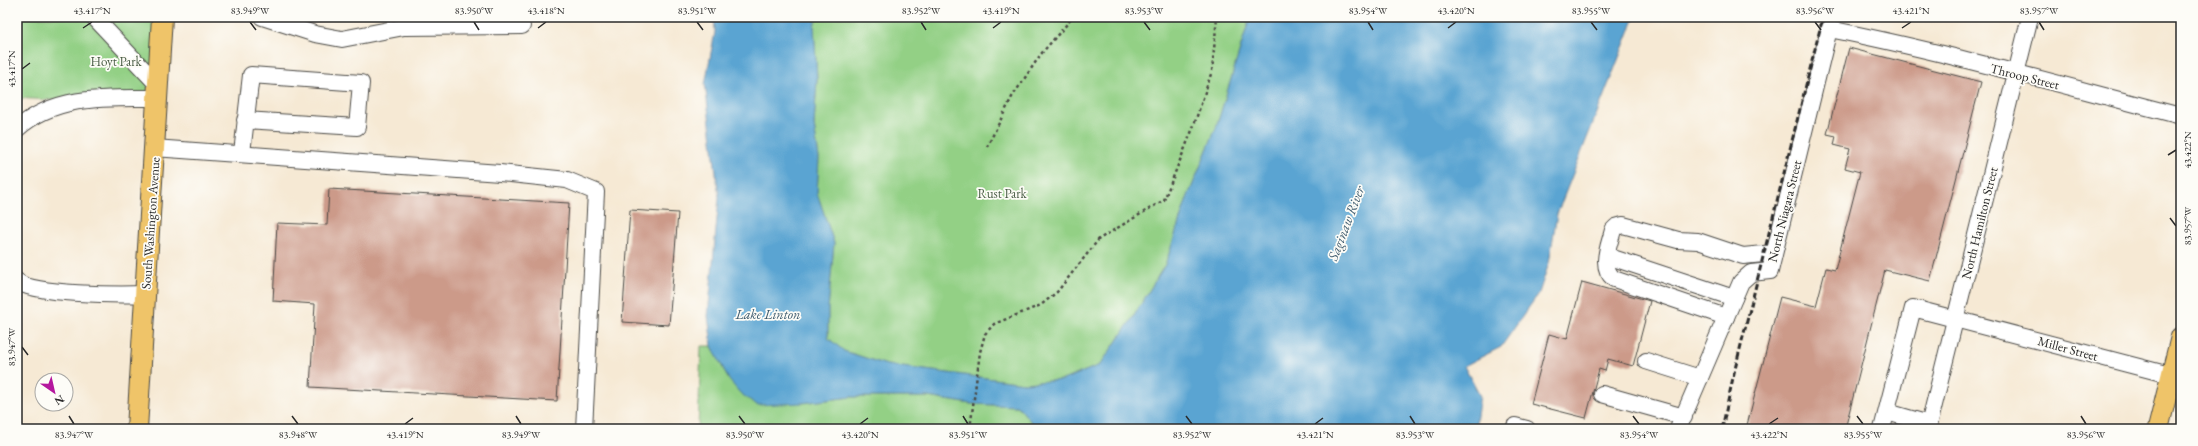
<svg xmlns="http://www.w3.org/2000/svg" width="2198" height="446" font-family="'EB Garamond',serif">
<rect width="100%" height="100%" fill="#fdfcf7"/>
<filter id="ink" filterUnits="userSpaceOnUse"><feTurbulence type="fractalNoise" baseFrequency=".025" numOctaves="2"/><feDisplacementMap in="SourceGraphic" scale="8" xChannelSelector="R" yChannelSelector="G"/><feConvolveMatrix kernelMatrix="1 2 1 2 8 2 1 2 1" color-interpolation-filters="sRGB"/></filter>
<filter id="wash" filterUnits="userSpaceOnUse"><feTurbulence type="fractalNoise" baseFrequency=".012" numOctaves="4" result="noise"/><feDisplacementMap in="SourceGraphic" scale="16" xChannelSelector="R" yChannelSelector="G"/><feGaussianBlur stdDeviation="0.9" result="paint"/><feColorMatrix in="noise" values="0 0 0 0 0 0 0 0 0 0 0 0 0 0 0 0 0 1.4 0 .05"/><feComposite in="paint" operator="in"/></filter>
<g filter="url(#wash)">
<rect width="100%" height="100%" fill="#f6e9d4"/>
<g fill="#93d085" stroke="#5f7e58">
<path d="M17,17H162L157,107L17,98Z"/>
<path d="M817,17H1250L1216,128L1186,201L1166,263L1132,319L1100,365L1063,380L1024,383L887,365L844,351L828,338V309L834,243L817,193L819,158L814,125L817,80L814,25Z"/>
<path d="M701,346H712L729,380L802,403L851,397H928L971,404L1018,406L1037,429H698Z"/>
</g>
<path fill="#5aa4d2" stroke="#42687e" d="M714,17H817L814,25L817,80L814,125L819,158L817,193L834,243L828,309V338L844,351L887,365L1024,383L1063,380L1100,365L1132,319L1166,263L1186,201L1216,128L1250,17H1635L1557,214L1549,263L1539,293L1501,347L1464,366L1480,396L1475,429H1037L1018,406L971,404L928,397H851L802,403L757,405L740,393L729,380L712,346L708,316L719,197L705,84L715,32Z"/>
<g id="blocks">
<g fill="#cc9a89">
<path d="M1849,48L1981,82L1930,281L1885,270L1845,429H1746L1780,297L1816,306L1826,268L1835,270L1860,172L1845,168L1850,149L1834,145L1836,136L1827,134Z"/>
<path d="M329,189L569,203L557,401L310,387L315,304L273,301L277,223L327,225Z"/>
<path d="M630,210L678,213L669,325L622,322Z"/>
<path d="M1582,282L1650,301L1633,366L1608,359L1605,371L1599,369L1586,418L1531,404L1549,334L1567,339Z"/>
</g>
</g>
</g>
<g filter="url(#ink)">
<use href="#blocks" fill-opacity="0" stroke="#494844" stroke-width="1"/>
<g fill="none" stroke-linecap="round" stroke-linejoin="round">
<g stroke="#494844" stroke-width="18">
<g id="minor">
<path d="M94,17L158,85"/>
<path d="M262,17L315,34L342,39L404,27L522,26"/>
<path d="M17,129C56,94 109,98 158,98"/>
<path d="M154,148L500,173L567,180L596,192L584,429"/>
<path d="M242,153L251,75L361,83L357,127L245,120"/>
<path d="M1607,256L1734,298"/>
<path d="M17,281C32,295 122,295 145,294"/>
<path d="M1726,317L1614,279C1599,267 1609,246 1613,230L1616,227L1623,225L1678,240L1698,241L1743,256L1774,253"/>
<path d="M1646,361L1700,378"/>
<path d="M1602,394L1684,417"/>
<path d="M1887,412L1929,424"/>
<path d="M1515,426L1527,429"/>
<path d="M1678,429L1741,282L1751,273L1770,271L1829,29C1947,52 2064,86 2181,116"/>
<path d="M1882,429L1913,308L2181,378"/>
<path d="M1928,429L2030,17"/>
</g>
</g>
<g stroke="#494844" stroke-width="22">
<g id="major">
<path d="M137,429L162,17"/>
<path d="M2158,429L2181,337"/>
</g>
</g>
<g stroke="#494844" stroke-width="2.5" stroke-dasharray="3 3" stroke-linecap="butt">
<path d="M987,147L1012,97L1041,54L1073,17"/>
<path d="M970,429L980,352L985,334L994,324L1041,305L1057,292L1099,239L1164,200L1193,128L1212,71L1217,17"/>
</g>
<use href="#minor" stroke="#fff" stroke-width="16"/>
<use href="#major" stroke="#efc469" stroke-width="20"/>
<path stroke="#2b2b2b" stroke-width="3" stroke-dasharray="6 3" stroke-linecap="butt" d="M1722,429L1734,373L1823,17"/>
</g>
</g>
<path fill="none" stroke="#2b2b2b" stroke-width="1.5" d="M250,22L256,30M474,22L479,30M697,22L703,30M921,22L926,30M1144,22L1150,30M1368,22L1373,30M1591,22L1597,30M1815,22L1821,30M2039,22L2044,30M83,28L92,22M538,28L546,22M993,28L1001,22M1448,28L1456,22M1902,28L1911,22M22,69L30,63M2168,155L2176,150M2170,218L2176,226M22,347L28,355M69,416L74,424M292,416L298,424M516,416L521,424M739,416L745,424M963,416L968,424M1186,416L1192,424M1410,416L1415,424M1633,416L1639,424M1857,416L1863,424M2081,416L2086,424M405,424L413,418M860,424L868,418M1315,424L1323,418M1769,424L1778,418"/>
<g text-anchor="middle" stroke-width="3.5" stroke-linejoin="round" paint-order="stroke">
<g font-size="13" fill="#4a5d46" stroke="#fdfcf7">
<text x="116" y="66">Hoyt Park</text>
<text x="1002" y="198">Rust Park</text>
</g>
<g font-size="13" fill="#2b2b2b" stroke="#fdfcf7">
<text transform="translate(2025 76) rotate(14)" y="5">Throop Street</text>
<text transform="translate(1784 211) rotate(-76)" y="5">North Niagara Street</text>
<text transform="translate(150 223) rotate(-86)" y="5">South Washington Avenue</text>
<text transform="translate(1979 223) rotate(-76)" y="5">North Hamilton Street</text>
<text transform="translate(2068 348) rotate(15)" y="5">Miller Street</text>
</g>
<g font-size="14" font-style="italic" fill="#3e5b6e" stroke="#fdfcf7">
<text transform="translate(1346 223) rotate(-69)" y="5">Saginaw River</text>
<text x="768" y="319">Lake Linton</text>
</g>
</g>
<rect width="2198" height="446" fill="none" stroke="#fdfcf7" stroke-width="44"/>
<g transform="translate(54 392) rotate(146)"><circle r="19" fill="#fdfcf7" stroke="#a9a8a5"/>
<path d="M0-3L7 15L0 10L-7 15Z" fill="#b5179e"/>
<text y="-6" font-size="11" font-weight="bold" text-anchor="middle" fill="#2b2b2b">N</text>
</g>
<rect x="22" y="22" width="2154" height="402" fill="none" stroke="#2b2b2b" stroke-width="1.5"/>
<g font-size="10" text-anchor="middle" fill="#2b2b2b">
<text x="92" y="14">43.417°N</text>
<text x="250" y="14">83.949°W</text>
<text x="474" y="14">83.950°W</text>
<text x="546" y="14">43.418°N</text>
<text x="697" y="14">83.951°W</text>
<text x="921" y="14">83.952°W</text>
<text x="1001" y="14">43.419°N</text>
<text x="1144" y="14">83.953°W</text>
<text x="1368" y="14">83.954°W</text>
<text x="1456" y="14">43.420°N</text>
<text x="1591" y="14">83.955°W</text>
<text x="1815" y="14">83.956°W</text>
<text x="1911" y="14">43.421°N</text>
<text x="2039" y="14">83.957°W</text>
<text transform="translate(11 69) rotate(-90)" y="4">43.417°N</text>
<text transform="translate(2187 150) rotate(-90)" y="4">43.422°N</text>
<text transform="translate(2187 226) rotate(-90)" y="4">83.957°W</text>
<text transform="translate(11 347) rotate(-90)" y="4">83.947°W</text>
<text x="74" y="438">83.947°W</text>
<text x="298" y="438">83.948°W</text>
<text x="405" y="438">43.419°N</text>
<text x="521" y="438">83.949°W</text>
<text x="745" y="438">83.950°W</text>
<text x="860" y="438">43.420°N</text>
<text x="968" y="438">83.951°W</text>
<text x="1192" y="438">83.952°W</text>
<text x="1315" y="438">43.421°N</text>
<text x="1415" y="438">83.953°W</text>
<text x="1639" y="438">83.954°W</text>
<text x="1769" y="438">43.422°N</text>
<text x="1863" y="438">83.955°W</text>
<text x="2086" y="438">83.956°W</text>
</g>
</svg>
